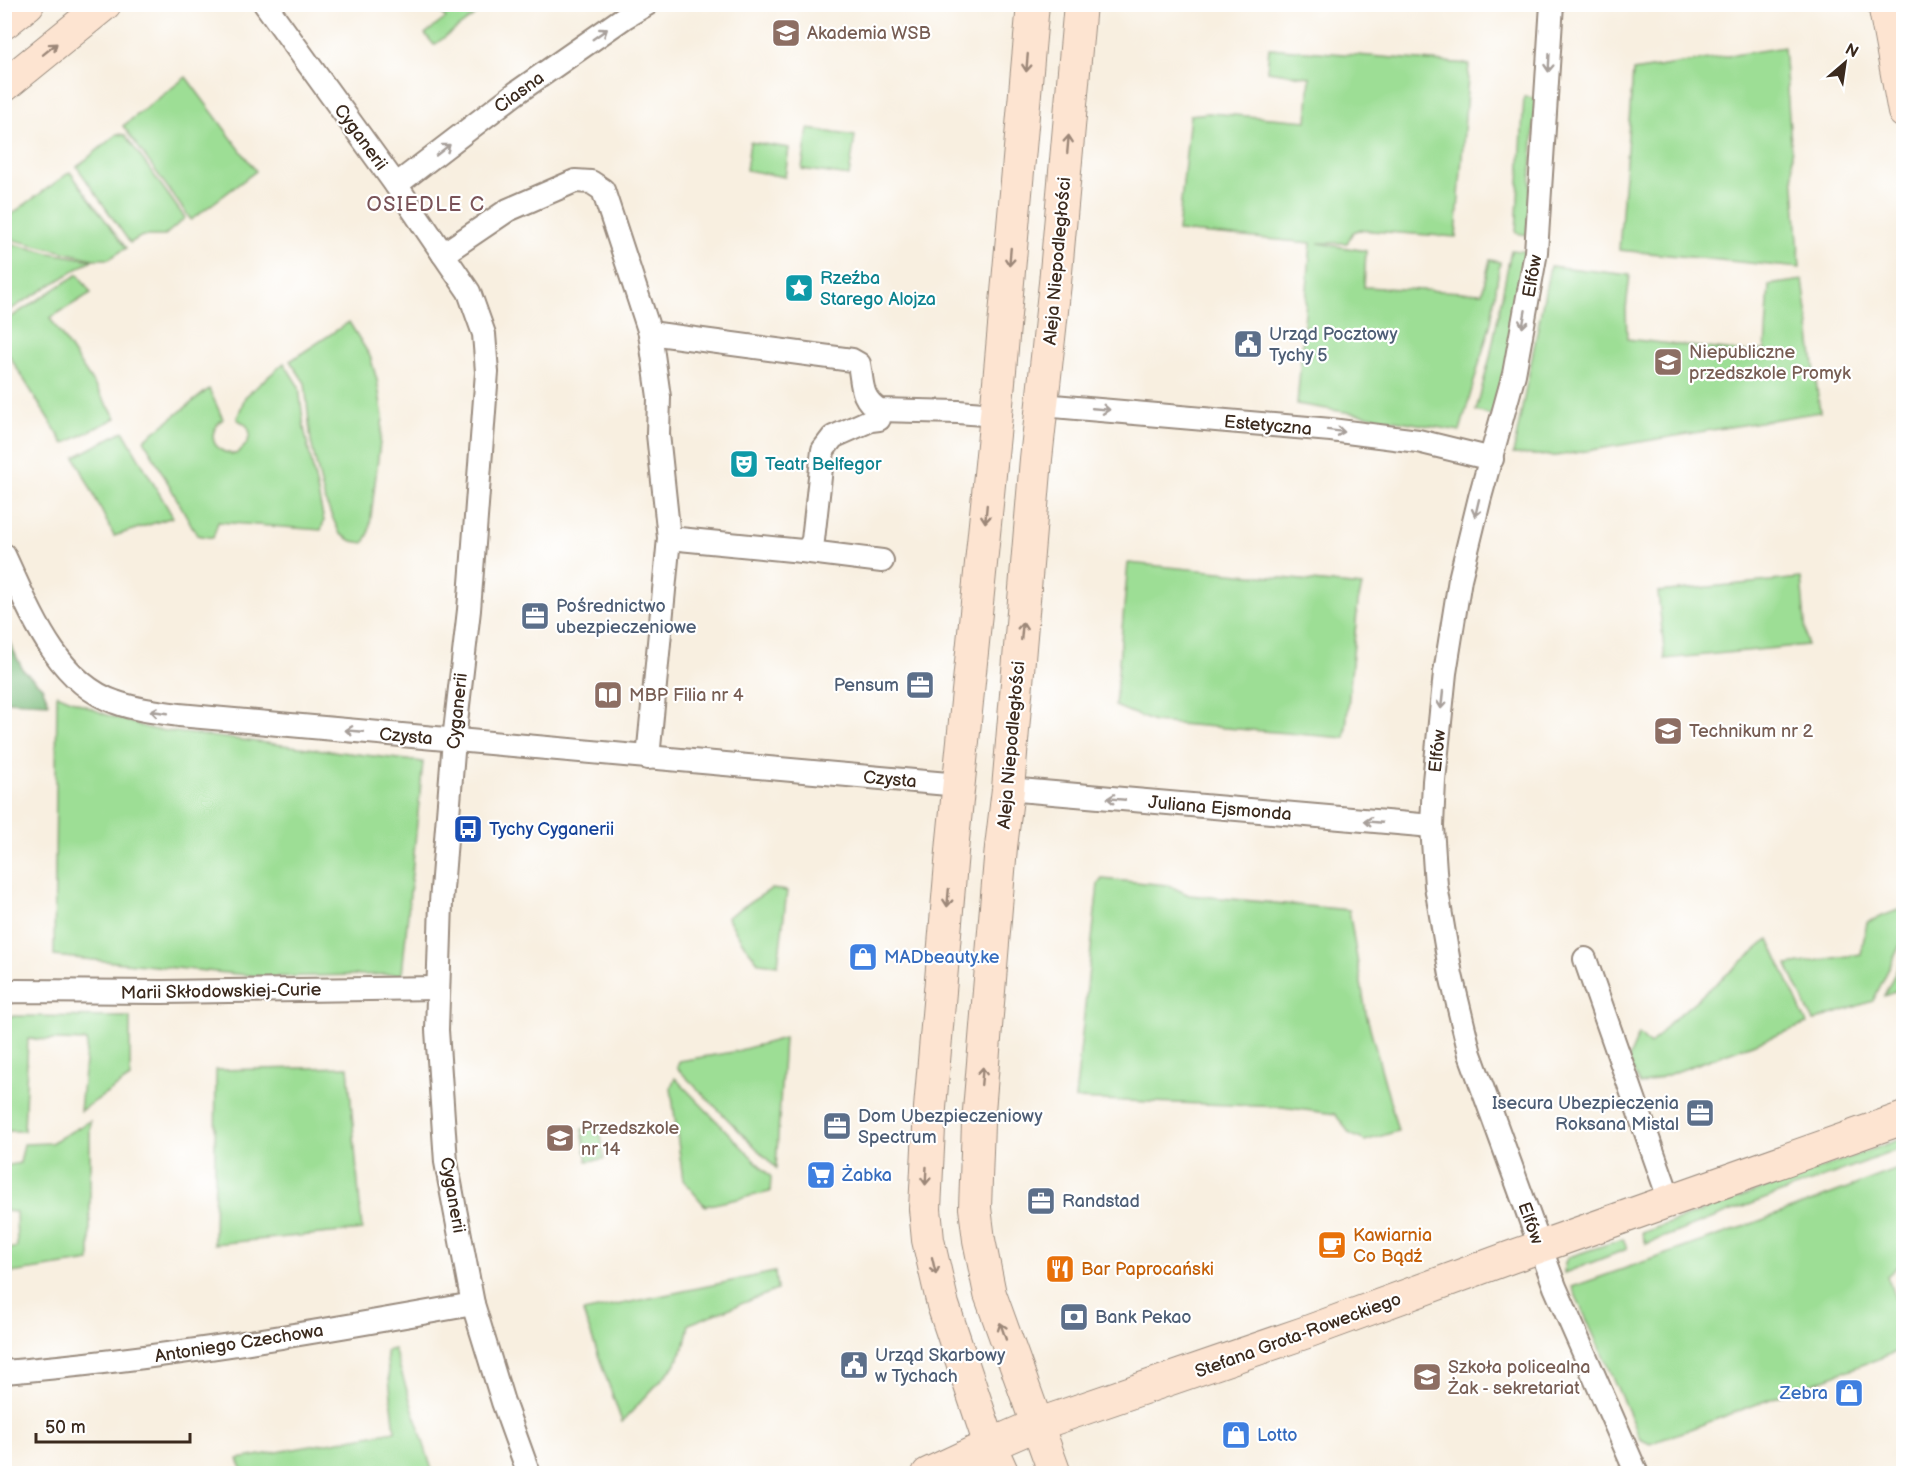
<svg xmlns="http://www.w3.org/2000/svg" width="1908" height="1478" font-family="'Balsamiq Sans',sans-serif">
<rect width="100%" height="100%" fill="#fff"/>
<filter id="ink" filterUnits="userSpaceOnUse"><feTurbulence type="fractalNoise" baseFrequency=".0167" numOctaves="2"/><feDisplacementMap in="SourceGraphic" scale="12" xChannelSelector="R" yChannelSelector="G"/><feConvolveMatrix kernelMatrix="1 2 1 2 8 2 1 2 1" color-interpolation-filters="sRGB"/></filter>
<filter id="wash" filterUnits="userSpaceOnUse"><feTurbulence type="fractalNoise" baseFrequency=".008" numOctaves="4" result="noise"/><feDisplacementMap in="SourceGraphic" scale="24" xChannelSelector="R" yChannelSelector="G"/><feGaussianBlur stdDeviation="1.35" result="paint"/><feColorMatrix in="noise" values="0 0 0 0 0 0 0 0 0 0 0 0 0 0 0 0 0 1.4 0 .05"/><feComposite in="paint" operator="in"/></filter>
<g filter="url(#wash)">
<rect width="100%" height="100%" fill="#f8efe0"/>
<g fill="#9dde95" stroke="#6c845a" stroke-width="1.5">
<path d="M435,5H489L434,45L425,34L446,18Z"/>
<path d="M1784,47L1800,268L1619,250L1633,71Z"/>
<path d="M1269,48L1469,64L1456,237L1358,230L1353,232L1347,243H1318L1366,251L1364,287L1482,293L1490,260L1500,262L1491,322L1460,431L1297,404L1311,243L1178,231L1190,115L1209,113L1307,121L1310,77L1267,71Z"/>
<path d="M186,77L256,171L191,220L123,126Z"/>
<path d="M1524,97L1536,98L1527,235L1516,233Z"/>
<path d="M808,129L855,136L849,176L802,169Z"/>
<path d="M117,134L125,135L185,218L164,236H142L130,243L77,167Z"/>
<path d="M750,142L789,148L785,177L746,170Z"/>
<path d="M70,172L126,248L109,259H93L5,238V219Z"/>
<path d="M5,242L50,253L92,260L5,313Z"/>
<path d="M1511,250L1530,252L1509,373L1493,416L1476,411L1490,357Z"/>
<path d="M1550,266L1630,275L1626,309L1627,339L1743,352L1765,350L1769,285L1803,280L1820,412L1556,456L1513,454Z"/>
<path d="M78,274L91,293L50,318L116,418L64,444L5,349V321Z"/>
<path d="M349,322L370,356L377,380L383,417L369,533L364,543L352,541L340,534L325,501L311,442L305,383L290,361Z"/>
<path d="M284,363L299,387L304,428L324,521L321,530L218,522L213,538L197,535L144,440L209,389L223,419C205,433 213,454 236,454C245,448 256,434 245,424C243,422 239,421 237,419L245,397Z"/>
<path d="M123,431L173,517L114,536L75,457Z"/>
<path d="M1128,563L1362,586L1358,602L1345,738L1154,722L1115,706Z"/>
<path d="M1801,578L1807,645L1665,659L1658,592Z"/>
<path d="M57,694L107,715L151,729L423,762L402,974L267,977L54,956Z"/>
<path d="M1102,879L1168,885L1189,895L1349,910L1366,1013L1398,1131L1365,1141L1350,1134L1335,1114L1282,1107L1075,1099L1098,884Z"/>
<path d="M771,889L787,891L778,965L759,963L743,943L727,917Z"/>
<path d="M1903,908V939L1873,1001L1813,1021L1787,965L1861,954L1867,922Z"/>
<path d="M1769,939L1807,1024L1640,1085L1628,1060L1639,1034L1650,1045L1669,1023Z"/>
<path d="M1903,956V989L1884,996Z"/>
<path d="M5,1016L130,1017V1078L80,1111L87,1041L28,1039L24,1131H5Z"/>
<path d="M784,1038L776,1168L677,1068L679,1061L733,1052Z"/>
<path d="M348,1067L362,1230L214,1244L216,1070Z"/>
<path d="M675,1078L771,1177L770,1192L705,1206L683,1180L671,1088Z"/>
<path d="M90,1121V1261L5,1274V1250L17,1247L16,1212L5,1211V1166L20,1163L24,1144L51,1143Z"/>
<path d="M600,1127L604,1159L587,1161L582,1129Z"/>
<path d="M1903,1138V1148L1737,1209L1646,1244L1642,1233Z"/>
<path d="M1903,1167V1262L1887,1276L1903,1320L1902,1350L1650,1444L1640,1439L1572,1287L1746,1226Z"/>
<path d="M1623,1239L1627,1249L1564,1273L1565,1262L1569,1257Z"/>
<path d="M775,1272L777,1290L689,1324L685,1344L675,1365L622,1422L583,1312Z"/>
<path d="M394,1349L433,1473H244L238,1459L395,1431L386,1351Z"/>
</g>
<path fill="#7ebd7e" stroke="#5c744e" stroke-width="1.5" d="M5,633L23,670L42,687L49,703L5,701Z"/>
</g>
<g filter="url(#ink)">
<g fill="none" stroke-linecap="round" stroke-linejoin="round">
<g stroke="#9a8c7f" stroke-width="26">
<g id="street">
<path d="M265,4L396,185L469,292L484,334L487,372L469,610L454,740L441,902L437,1030L446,1162L473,1304L503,1402L529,1474"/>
<path d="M1552,4L1536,252L1514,374L1480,497L1460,579L1445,673L1434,781L1432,826L1436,886L1451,975L1470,1054L1555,1287L1637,1474"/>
<path d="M396,185L516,93L625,17L647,4"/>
<path d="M443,254L508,210L575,181L591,182L603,190L650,333L659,397L658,434L669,538L648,758"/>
<path d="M650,333L852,360L859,364C863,384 860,398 879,410L958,412L996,415"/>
<path d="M1042,405L1331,430L1418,441L1492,459"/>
<path d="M669,538L802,551L809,548L813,540L823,450L833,437L871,420L879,419"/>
<path d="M802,551L882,561"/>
<path d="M4,555C29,608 55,681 115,702C136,710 158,712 179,715L959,785"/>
<path d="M1008,789L1432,826"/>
<path d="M1585,959L1670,1201"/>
<path d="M4,993L15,991L162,992L438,988"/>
<path d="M4,1372C162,1359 317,1332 473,1304"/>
</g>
</g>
<g stroke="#9a8c7f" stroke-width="34">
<g id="secondary">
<path d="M1884,4L1904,112"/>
<path d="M4,23L28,4"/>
<path d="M4,86L105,4"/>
<path d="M928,1474L990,1445L1036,1425L1304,1333L1511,1257L1904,1118"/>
<path d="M1003,1474L990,1445L943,1305L928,1240L925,1209L930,1108L953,840L996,415L1033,4"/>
<path d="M1055,1474L990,1294L979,1240L975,1208L978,1123L1001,847L1008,789L1036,459L1055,283L1080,4"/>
</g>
</g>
<use href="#street" stroke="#fff" stroke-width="22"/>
<use href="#secondary" stroke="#fde4d1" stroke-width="32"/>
</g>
<defs><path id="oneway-shaft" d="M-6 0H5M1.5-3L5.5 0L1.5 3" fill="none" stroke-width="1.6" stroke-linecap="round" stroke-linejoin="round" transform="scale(1.5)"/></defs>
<g stroke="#a79f9a">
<use href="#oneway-shaft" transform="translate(600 34) rotate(-35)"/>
<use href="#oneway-shaft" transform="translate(1549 63) rotate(93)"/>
<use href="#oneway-shaft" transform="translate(443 150) rotate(-38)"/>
<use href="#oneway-shaft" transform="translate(1524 319) rotate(100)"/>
<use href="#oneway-shaft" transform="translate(1101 409) rotate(5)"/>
<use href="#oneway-shaft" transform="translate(1336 431) rotate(7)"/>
<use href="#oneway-shaft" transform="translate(1477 508) rotate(103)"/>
<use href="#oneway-shaft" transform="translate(1442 700) rotate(96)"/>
<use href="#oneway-shaft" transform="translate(159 712) rotate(-172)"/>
<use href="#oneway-shaft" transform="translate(354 731) rotate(-175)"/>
<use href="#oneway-shaft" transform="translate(1116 799) rotate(-175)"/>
<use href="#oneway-shaft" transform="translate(1373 822) rotate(-175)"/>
</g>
<g stroke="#9c8778">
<use href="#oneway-shaft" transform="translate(50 49) rotate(-39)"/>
<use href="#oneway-shaft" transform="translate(1027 63) rotate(95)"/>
<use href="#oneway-shaft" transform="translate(1068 144) rotate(-85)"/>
<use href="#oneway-shaft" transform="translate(1010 257) rotate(95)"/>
<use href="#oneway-shaft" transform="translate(986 514) rotate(95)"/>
<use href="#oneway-shaft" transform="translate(1022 631) rotate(-85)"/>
<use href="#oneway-shaft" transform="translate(948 898) rotate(95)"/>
<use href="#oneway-shaft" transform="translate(982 1076) rotate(-85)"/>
<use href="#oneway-shaft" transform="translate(926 1176) rotate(93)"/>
<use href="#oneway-shaft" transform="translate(934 1266) rotate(77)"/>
<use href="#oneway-shaft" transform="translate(1003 1331) rotate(-109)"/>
</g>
</g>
<defs>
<g id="university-square" transform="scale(1.5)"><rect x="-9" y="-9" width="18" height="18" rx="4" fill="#8d6e63" stroke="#fff"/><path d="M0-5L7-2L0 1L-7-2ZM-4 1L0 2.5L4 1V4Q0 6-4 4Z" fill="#fff"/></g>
<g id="sight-square" transform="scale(1.5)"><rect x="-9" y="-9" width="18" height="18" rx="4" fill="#0f9aa8" stroke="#fff"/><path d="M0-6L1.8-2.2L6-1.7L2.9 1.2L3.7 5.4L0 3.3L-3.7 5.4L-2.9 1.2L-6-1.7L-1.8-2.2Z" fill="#fff"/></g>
<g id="civic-square" transform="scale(1.5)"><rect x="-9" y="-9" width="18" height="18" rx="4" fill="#5c6f8a" stroke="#fff"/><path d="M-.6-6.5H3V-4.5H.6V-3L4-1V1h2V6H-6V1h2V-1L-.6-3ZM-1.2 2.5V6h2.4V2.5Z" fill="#fff"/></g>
<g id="school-square" transform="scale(1.5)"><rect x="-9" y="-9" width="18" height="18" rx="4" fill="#8d6e63" stroke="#fff"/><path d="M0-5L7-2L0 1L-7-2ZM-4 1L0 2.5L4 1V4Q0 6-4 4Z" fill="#fff"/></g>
<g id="theatre-square" transform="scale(1.5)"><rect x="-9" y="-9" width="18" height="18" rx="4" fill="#0f9aa8" stroke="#fff"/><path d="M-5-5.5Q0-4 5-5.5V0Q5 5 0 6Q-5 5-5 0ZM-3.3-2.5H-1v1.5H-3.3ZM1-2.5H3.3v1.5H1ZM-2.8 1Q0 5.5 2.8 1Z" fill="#fff"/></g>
<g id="office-square" transform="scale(1.5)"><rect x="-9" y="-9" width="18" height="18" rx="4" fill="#5c6f8a" stroke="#fff"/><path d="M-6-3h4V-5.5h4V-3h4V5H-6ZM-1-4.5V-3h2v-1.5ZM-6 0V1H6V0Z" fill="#fff"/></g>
<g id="library-square" transform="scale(1.5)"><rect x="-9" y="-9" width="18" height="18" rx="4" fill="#8d6e63" stroke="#fff"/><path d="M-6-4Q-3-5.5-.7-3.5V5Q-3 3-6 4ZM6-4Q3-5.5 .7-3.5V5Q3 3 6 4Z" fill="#fff"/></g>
<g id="bus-square" transform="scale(1.5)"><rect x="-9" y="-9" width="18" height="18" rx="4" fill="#1a4fb4" stroke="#fff"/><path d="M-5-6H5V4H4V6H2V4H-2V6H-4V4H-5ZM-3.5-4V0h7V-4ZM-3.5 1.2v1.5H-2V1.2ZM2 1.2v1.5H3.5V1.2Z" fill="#fff"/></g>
<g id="shop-square" transform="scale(1.5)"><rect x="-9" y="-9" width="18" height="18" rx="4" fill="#3f7fe0" stroke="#fff"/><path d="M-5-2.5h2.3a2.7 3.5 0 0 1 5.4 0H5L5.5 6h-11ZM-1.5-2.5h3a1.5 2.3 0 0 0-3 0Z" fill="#fff"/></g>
<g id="supermarket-square" transform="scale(1.5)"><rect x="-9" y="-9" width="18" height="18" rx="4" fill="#3f7fe0" stroke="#fff"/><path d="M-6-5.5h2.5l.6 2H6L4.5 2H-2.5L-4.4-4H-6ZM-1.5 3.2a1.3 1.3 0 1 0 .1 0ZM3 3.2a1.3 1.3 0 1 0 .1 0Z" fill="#fff"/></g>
<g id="cafe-square" transform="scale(1.5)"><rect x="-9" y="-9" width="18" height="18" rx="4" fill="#e8710a" stroke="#fff"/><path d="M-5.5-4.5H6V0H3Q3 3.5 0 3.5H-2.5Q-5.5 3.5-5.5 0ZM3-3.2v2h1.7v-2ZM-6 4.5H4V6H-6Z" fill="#fff"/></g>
<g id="restaurant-square" transform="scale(1.5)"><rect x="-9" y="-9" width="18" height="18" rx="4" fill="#e8710a" stroke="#fff"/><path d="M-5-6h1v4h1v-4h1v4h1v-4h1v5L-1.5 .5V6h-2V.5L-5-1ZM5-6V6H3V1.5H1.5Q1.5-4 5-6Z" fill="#fff"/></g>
<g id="bank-square" transform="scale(1.5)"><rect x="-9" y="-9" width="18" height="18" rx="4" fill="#5c6f8a" stroke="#fff"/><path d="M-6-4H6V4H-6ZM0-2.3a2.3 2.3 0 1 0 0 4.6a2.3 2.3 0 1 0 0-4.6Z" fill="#fff"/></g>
</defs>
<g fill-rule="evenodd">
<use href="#university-square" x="786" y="33"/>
<use href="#sight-square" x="799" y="288"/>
<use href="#civic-square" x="1248" y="344"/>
<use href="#school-square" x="1668" y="362"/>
<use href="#theatre-square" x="744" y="464"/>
<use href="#office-square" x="535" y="616"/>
<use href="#office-square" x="920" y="685"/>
<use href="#library-square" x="608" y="695"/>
<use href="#school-square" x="1668" y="731"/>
<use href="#bus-square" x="468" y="829"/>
<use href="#shop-square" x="863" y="957"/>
<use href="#office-square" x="1700" y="1113"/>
<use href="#office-square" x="837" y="1126"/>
<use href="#school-square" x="560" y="1138"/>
<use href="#supermarket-square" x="821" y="1175"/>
<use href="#office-square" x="1041" y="1201"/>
<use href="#cafe-square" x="1332" y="1245"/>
<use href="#restaurant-square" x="1060" y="1269"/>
<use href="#bank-square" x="1074" y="1317"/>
<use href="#civic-square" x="854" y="1365"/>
<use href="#school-square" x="1427" y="1377"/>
<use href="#shop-square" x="1849" y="1393"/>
<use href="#shop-square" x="1236" y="1435"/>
</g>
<g text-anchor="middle" stroke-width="4.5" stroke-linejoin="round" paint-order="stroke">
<g font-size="18" fill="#785e54" stroke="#fff" text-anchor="start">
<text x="807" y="39">Akademia WSB</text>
<text x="1689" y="358">Niepubliczne<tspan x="1689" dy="21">przedszkole Promyk</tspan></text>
<text x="629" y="701">MBP Filia nr 4</text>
<text x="1689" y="737">Technikum nr 2</text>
<text x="581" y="1134">Przedszkole<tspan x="581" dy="21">nr 14</tspan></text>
<text x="1448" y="1373">Szkoła policealna<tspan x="1448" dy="21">Żak - sekretariat</tspan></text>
</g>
<g font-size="18" fill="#3b2a1e" stroke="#fff">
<text transform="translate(519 92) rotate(-36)" y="6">Ciasna</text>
<text transform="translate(361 137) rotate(54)" y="6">Cyganerii</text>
<text transform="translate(1057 261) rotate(-85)" y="6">Aleja Niepodległości</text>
<text transform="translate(1532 276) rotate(-80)" y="6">Elfów</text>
<text transform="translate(1268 425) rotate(5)" y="6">Estetyczna</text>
<text transform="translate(457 711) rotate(-84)" y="6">Cyganerii</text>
<text transform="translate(406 736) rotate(5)" y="6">Czysta</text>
<text transform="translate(1011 745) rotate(-85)" y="6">Aleja Niepodległości</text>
<text transform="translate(1437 751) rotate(-84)" y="6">Elfów</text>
<text transform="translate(890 779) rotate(5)" y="6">Czysta</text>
<text transform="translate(1220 808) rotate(5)" y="6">Juliana Ejsmonda</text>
<text transform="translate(221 991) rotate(-1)" y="6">Marii Skłodowskiej-Curie</text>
<text transform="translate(453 1195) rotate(80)" y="6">Cyganerii</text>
<text transform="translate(1531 1223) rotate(70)" y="6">Elfów</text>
<text transform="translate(1298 1335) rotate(-20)" y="6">Stefana Grota-Roweckiego</text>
<text transform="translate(239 1343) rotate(-9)" y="6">Antoniego Czechowa</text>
</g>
<g font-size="18" fill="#0d838f" stroke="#fff" text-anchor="start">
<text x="820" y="284">Rzeźba<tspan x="820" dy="21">Starego Alojza</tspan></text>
<text x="765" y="470">Teatr Belfegor</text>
</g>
<g font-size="18" fill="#4e5e75" stroke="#fff" text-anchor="start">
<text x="1269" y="340">Urząd Pocztowy<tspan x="1269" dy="21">Tychy 5</tspan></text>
<text x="556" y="612">Pośrednictwo<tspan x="556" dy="21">ubezpieczeniowe</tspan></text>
<text x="899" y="691" text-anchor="end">Pensum</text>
<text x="1679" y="1109" text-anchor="end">Isecura Ubezpieczenia<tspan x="1679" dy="21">Roksana Mistal</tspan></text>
<text x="858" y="1122">Dom Ubezpieczeniowy<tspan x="858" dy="21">Spectrum</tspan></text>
<text x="1062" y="1207">Randstad</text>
<text x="1095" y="1323">Bank Pekao</text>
<text x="875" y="1361">Urząd Skarbowy<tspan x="875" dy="21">w Tychach</tspan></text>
</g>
<g font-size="18" fill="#164399" stroke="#fff" text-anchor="start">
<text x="489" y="835">Tychy Cyganerii</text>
</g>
<g font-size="18" fill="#366cbe" stroke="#fff" text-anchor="start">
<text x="884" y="963">MADbeauty.ke</text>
<text x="842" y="1181">Żabka</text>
<text x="1828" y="1399" text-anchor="end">Zebra</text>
<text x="1257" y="1441">Lotto</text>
</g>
<g font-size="18" fill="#c56008" stroke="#fff" text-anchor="start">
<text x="1353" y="1241">Kawiarnia<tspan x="1353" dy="21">Co Bądź</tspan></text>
<text x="1081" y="1275">Bar Paprocański</text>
</g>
<g font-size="20" letter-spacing="1.5" fill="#7a5358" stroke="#fff">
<text x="426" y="211">OSIEDLE C</text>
</g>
</g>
<rect width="1908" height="1478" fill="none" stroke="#fff" stroke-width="24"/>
<g transform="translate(1845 63) rotate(29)" stroke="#ffffff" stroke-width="4.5" paint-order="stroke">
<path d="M0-4.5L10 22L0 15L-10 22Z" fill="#3b2a1e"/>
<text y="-9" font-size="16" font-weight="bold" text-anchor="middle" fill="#3b2a1e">N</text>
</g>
<path d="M36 1433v9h154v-9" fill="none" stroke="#3b2a1e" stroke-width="3"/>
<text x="45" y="1433" font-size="18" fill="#3b2a1e" stroke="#ffffff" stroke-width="4.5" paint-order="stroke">50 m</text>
</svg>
